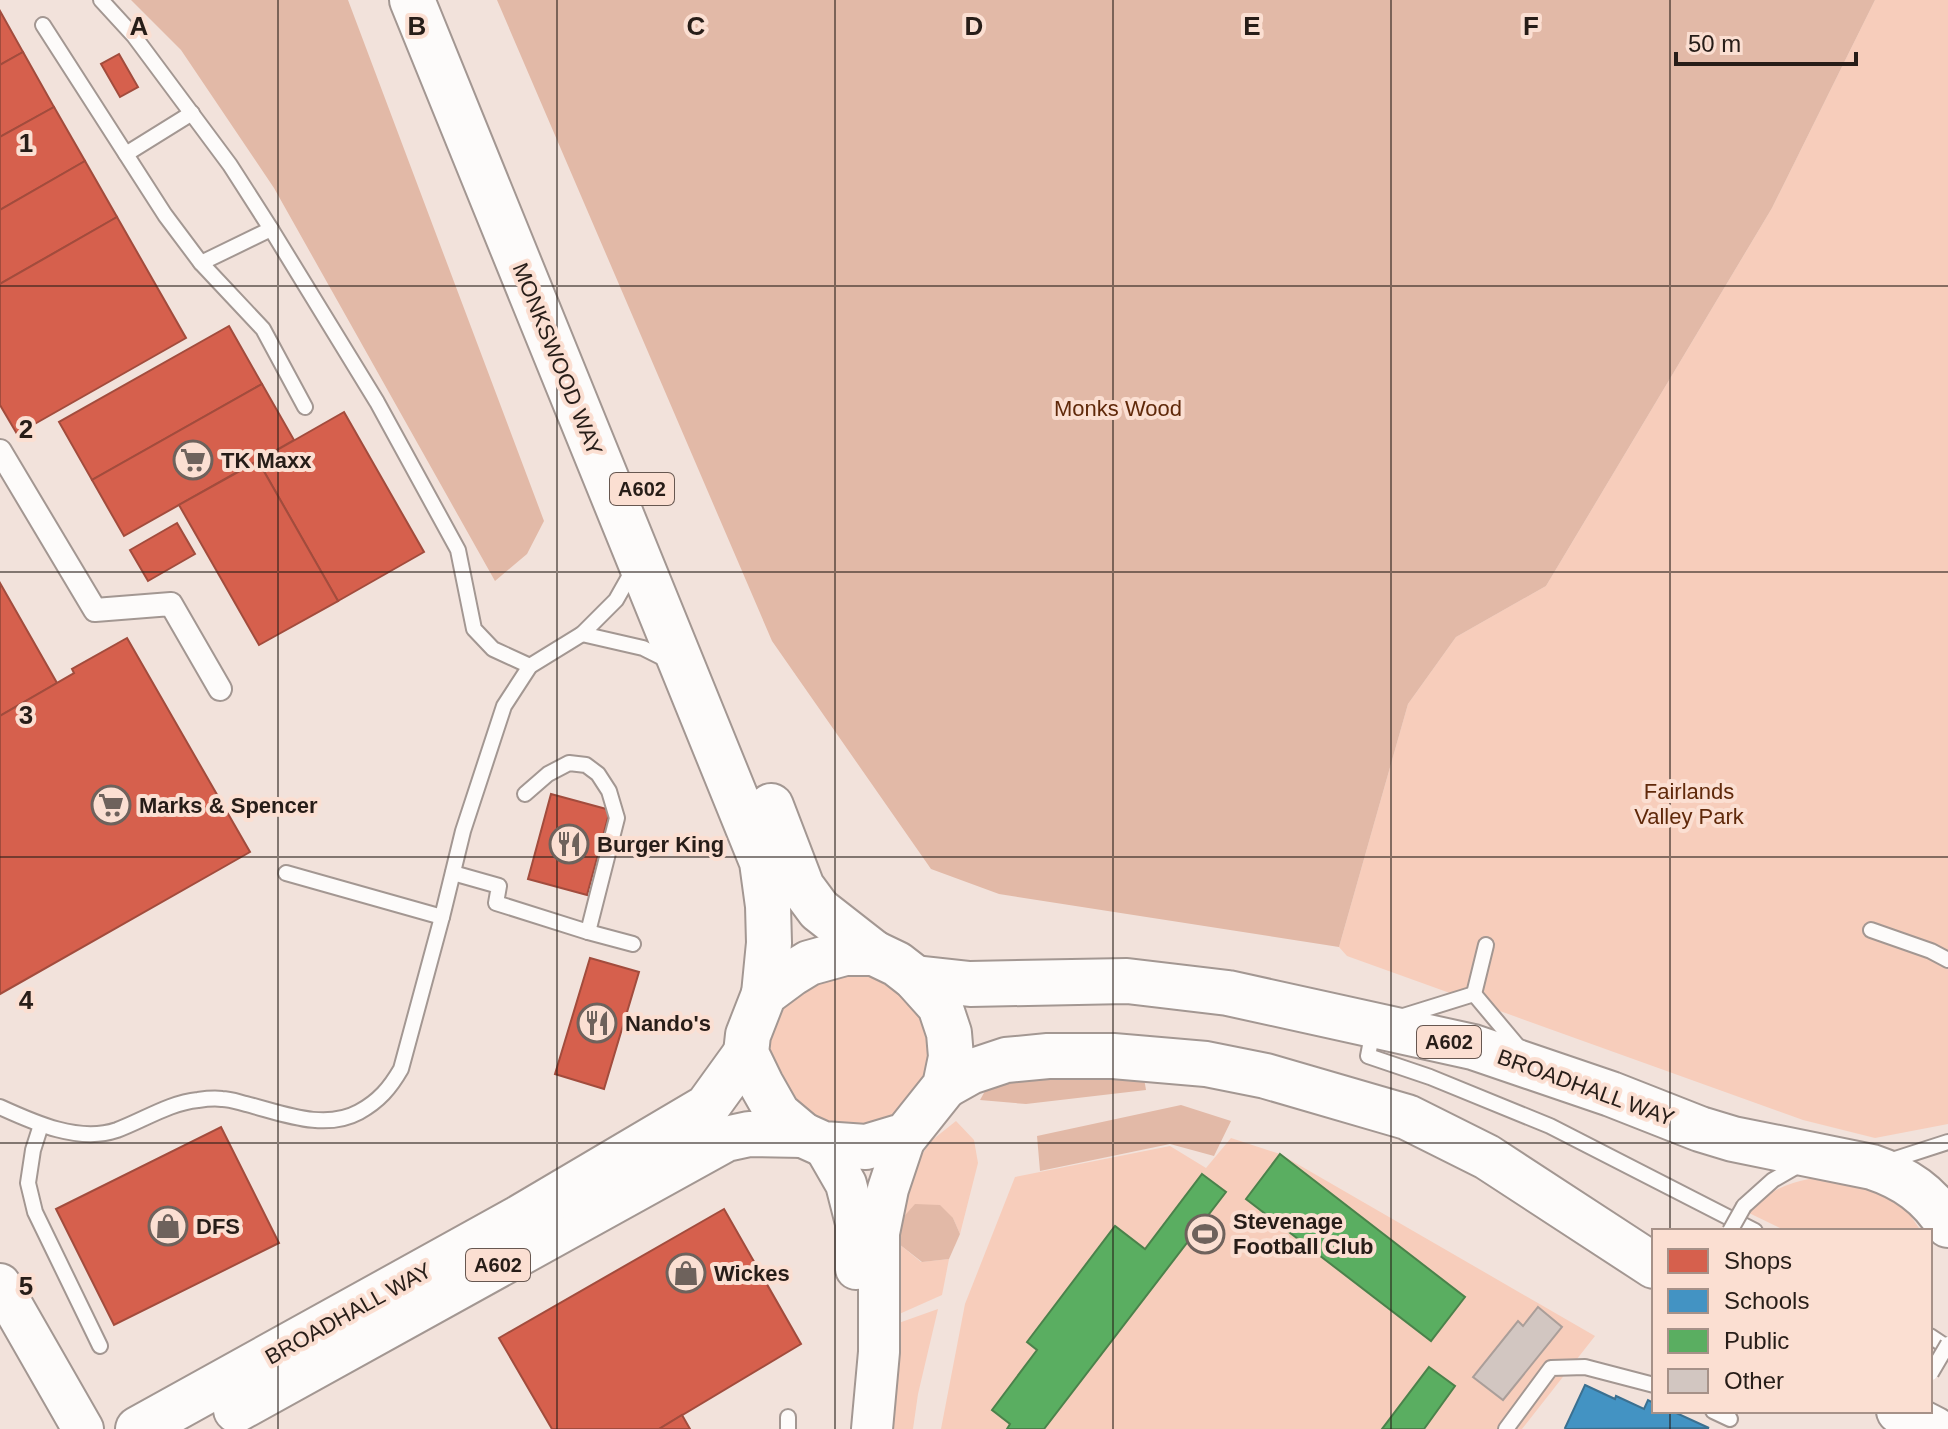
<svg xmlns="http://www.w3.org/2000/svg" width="1948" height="1429" font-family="Arial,sans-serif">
<rect width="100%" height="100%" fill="#f2e2db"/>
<g fill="#f7cdbb">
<path d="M1875,0H1948V1124L1875,1138L1803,1120L1347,956L1339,947L1408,704L1456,637L1546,586L1772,208Z"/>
<path d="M826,972H876L917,1001L933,1048L919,1096L878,1127L810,1121C800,1109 785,1096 777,1082C764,1060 769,1022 785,1003C795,991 813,982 826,972Z"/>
<path d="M956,1121L974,1140L978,1163L960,1234L953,1218L899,1244L921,1262L949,1259L942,1295L888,1319L898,1191L931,1141Z"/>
<path d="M1231,1138L1280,1154L1595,1336L1522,1429H941L965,1304L1015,1177L1170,1146L1206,1168Z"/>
<path d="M1843,1176L1892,1194L1906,1209L1921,1231H1786L1749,1213C1772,1183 1807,1177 1843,1176Z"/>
<path d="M938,1309L918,1394L913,1429H885L893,1325Z"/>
</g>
<g fill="#e2b9a7">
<path d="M131,0H348L544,521L527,554L495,581L274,188L181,50Z"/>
<path d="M497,0H1875L1772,208L1546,586L1456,637L1408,704L1339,947L999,894L931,869L772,641Z"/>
<path d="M1015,1070L1143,1072L1146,1090L1026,1104L980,1100L990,1082Z"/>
<path d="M1181,1105L1231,1121L1214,1156L1170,1144L1040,1171L1037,1136Z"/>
<path d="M915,1204L940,1205L953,1218L960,1234L949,1259L922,1262L899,1244L900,1221Z"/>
</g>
<g fill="#d6604d" stroke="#a24c3d" stroke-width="2">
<path d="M0,11L23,52L0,65Z"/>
<path d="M23,52L54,107L0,137V65Z"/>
<path d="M119,54L138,87L120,97L101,64Z"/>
<path d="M54,107L85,161L0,210V137Z"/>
<path d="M85,161L117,217L0,284V210Z"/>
<path d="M117,217L186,338L17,434L0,405V284Z"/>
<path d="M229,326L262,384L92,480L59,422Z"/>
<path d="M262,384L294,440L124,536L92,480Z"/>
<path d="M344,412L424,552L338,601L258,461Z"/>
<path d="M258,461L338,601L259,645L179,505Z"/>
<path d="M177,523L195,554L148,581L130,550Z"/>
<path d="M0,583L57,683L0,716Z"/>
<path d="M127,638L250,852L0,994V716L74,673L72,669Z"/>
<path d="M551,794L610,810L587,895L528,879Z"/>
<path d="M590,958L639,972L604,1089L555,1074Z"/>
<path d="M221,1127L279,1243L114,1325L56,1209Z"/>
<path d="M724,1209L801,1344L659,1429H552L499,1338Z"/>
<path d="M682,1415L690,1429H659Z"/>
</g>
<path fill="#4393c3" stroke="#3b7090" stroke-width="2" d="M1585,1385L1615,1399L1616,1396L1644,1409L1648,1400L1654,1403V1411H1672L1709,1428L1566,1429L1565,1428Z"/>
<g fill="#5aae61" stroke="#4b824b" stroke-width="2">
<path d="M1280,1154L1465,1297L1431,1341L1246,1199Z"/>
<path d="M1202,1174L1226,1192L1044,1429H1007L1010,1424L992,1410L1037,1350L1027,1342L1115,1226L1145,1249Z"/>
<path d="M1429,1367L1455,1386L1424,1429H1382Z"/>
</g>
<path fill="#d2c6c1" stroke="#aa9e99" stroke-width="2" d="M1538,1307L1562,1327L1503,1400L1473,1377L1518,1321L1523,1326Z"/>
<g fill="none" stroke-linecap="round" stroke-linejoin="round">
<g stroke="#a39792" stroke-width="18">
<g id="service">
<path d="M101,0L134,36L230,165L271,229L377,402L458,550L474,629L493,649L530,666"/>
<path d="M43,25L165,215L201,263L263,329L305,407"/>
<path d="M126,154L192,113"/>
<path d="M201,263L271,229"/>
<path d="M582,634L643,648L669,661"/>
<path d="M525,794L548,774L569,763L586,765L598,774L609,791L617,818L588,932"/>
<path d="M286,873L442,917"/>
<path d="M453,873L499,886L496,903L588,932L633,944"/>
<path d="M1871,930L1931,951L1948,960"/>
<path d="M1474,994L1486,945"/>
<path d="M1400,1017L1474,994L1521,1050"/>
<path d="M1373,1030L1368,1056L1430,1077L1550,1126L1755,1231"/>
<path d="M0,1107C35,1123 79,1143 117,1130C144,1120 169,1103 198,1100C205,1099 214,1098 222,1099C230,1099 238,1102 246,1104C282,1113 324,1131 359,1112C379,1101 390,1088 401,1069L442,917L463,831L504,706L530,666L582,634L616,600L629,577L631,568"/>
<path d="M41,1125L33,1150L28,1183L35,1212L100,1346"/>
<path d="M1886,1162L1948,1142"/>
<path d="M1744,1206L1773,1180L1801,1164"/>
<path d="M1930,1336L1948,1348"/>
<path d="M1713,1411L1730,1419"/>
<path d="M788,1417V1429"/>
<path d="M1506,1429L1551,1368L1585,1367L1654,1385"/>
</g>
</g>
<g stroke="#a39792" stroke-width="26">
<path id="pedestrian" d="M0,451L95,610L171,604L220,689"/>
</g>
<g stroke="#a39792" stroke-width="44">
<g id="secondary">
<path d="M823,1144L846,1184L856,1223V1269"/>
<path d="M0,1284L83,1429"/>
<path d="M872,1429L879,1352V1233L888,1189L906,1135"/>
</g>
</g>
<g stroke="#a39792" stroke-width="48">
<g id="primary">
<path d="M412,0L762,862L768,906L769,943L764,994"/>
<path d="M771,806L802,887L819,910L874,953"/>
</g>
</g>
<g stroke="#a39792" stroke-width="48">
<g id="trunk">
<path d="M845,953H874L897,964L915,978L940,1006L949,1033L951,1057L945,1086L906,1135L866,1147L823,1144L803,1135L778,1114L761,1084L746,1053L748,1035L764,994L791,974L809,963Z"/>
<path d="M915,978L970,984L1127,981L1228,993L1473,1047L1611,1094L1700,1129L1733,1139L1872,1167C1905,1178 1930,1195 1948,1225"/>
<path d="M945,1086L970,1072L1006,1060L1048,1056H1113L1206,1064L1266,1076L1407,1117L1487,1157L1654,1266"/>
<path d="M236,1410L726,1139L749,1134L803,1135"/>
<path d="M1899,1411L1934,1429"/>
<path d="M138,1429L519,1218L707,1107L746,1053"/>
</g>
</g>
<use href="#service" stroke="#fdfbfa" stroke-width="14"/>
<use href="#pedestrian" stroke="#fdfbfa" stroke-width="22"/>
<use href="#secondary" stroke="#fdfbfa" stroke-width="40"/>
<use href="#primary" stroke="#fdfbfa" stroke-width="44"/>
<use href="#trunk" stroke="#fdfbfa" stroke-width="44"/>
<g stroke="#a39792" stroke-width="18" stroke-linecap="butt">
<g id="service-bridge">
<path d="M1730,1231L1744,1206"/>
<path d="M1931,1373L1948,1344"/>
</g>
</g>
<use href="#service-bridge" stroke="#fdfbfa" stroke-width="14"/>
</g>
<path fill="none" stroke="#271d18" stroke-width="2" stroke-opacity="0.55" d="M278,0V1429M557,0V1429M835,0V1429M1113,0V1429M1391,0V1429M1670,0V1231M0,286H1948M0,572H1948M0,857H1948M0,1143H1948M1670,1411V1429"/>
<defs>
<g id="supermarket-ring" transform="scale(2)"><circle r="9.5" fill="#fbdfd2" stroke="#6e625c" stroke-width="1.5"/><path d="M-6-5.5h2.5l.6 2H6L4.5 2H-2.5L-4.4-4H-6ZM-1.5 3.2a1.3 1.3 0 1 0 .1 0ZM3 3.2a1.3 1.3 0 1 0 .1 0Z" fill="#6e625c"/></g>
<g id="restaurant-ring" transform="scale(2)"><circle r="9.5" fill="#fbdfd2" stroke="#6e625c" stroke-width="1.5"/><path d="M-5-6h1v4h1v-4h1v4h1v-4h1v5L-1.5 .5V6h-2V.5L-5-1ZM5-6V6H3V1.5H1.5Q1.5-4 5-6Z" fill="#6e625c"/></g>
<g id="shop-ring" transform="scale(2)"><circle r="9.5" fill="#fbdfd2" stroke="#6e625c" stroke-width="1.5"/><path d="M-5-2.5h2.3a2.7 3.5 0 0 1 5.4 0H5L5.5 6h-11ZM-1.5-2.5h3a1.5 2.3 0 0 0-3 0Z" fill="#6e625c"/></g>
<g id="stadium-ring" transform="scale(2)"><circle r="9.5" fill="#fbdfd2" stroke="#6e625c" stroke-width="1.5"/><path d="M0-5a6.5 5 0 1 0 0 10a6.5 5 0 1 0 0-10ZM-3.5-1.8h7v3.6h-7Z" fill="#6e625c"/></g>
</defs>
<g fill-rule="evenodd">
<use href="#supermarket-ring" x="193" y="460"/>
<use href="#supermarket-ring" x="111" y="805"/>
<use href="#restaurant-ring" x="569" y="844"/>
<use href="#restaurant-ring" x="597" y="1023"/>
<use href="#shop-ring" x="168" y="1226"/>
<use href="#stadium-ring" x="1205" y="1234"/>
<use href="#shop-ring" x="686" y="1273"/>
</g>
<g text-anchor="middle" stroke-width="8" stroke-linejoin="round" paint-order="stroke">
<g fill="#fbdfd2" stroke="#675750" stroke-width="2">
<rect x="610" y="473" width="64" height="32" rx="6"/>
<rect x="1417" y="1026" width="64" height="32" rx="6"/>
<rect x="466" y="1249" width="64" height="32" rx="6"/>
</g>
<g font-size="20" font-weight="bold" fill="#271d18">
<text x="642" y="496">A602</text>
<text x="1449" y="1049">A602</text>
<text x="498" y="1272">A602</text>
</g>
<g font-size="22" fill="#271d18" stroke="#fbdfd2">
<text transform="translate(558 359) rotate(68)" y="8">MONKSWOOD WAY</text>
<text transform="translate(1586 1087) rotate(20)" y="8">BROADHALL WAY</text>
<text transform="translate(348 1313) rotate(-29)" y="8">BROADHALL WAY</text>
</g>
<g font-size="22" fill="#60290a" stroke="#fbdfd2">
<text x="1118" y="416">Monks Wood</text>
<text x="1689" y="799">Fairlands<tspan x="1689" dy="25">Valley Park</tspan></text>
</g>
<g font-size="22" font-weight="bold" fill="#271d18" stroke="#fbdfd2" text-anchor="start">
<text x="221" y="468">TK Maxx</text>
<text x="139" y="813">Marks &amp; Spencer</text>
<text x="597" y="852">Burger King</text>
<text x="625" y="1031">Nando's</text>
<text x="1233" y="1229">Stevenage<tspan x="1233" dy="25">Football Club</tspan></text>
<text x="196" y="1234">DFS</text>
<text x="714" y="1281">Wickes</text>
</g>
</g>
<g font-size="26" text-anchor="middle" font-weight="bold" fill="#271d18" stroke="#fbdfd2" stroke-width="8" stroke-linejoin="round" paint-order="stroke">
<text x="139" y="35">A</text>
<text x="417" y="35">B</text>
<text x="696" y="35">C</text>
<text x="974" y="35">D</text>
<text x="1252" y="35">E</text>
<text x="1531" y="35">F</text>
<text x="26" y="152">1</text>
<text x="26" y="438">2</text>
<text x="26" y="724">3</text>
<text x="26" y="1009">4</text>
<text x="26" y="1295">5</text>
</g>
<rect x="1652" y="1229" width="280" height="184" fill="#fbdfd2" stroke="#a69188" stroke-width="2"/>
<rect x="1668" y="1249" width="40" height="24" fill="#d6604d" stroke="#a69188" stroke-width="2"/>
<text x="1724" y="1269" font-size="24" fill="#271d18">Shops</text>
<rect x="1668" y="1289" width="40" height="24" fill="#4393c3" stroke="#a69188" stroke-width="2"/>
<text x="1724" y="1309" font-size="24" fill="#271d18">Schools</text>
<rect x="1668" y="1329" width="40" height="24" fill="#5aae61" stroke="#a69188" stroke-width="2"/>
<text x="1724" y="1349" font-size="24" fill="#271d18">Public</text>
<rect x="1668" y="1369" width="40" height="24" fill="#d2c6c1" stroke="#a69188" stroke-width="2"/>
<text x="1724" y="1389" font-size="24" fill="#271d18">Other</text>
<path d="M1676 52v12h180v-12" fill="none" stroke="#271d18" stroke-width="4"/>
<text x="1688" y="52" font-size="24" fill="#271d18" stroke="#fbdfd2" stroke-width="6" paint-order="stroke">50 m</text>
</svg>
